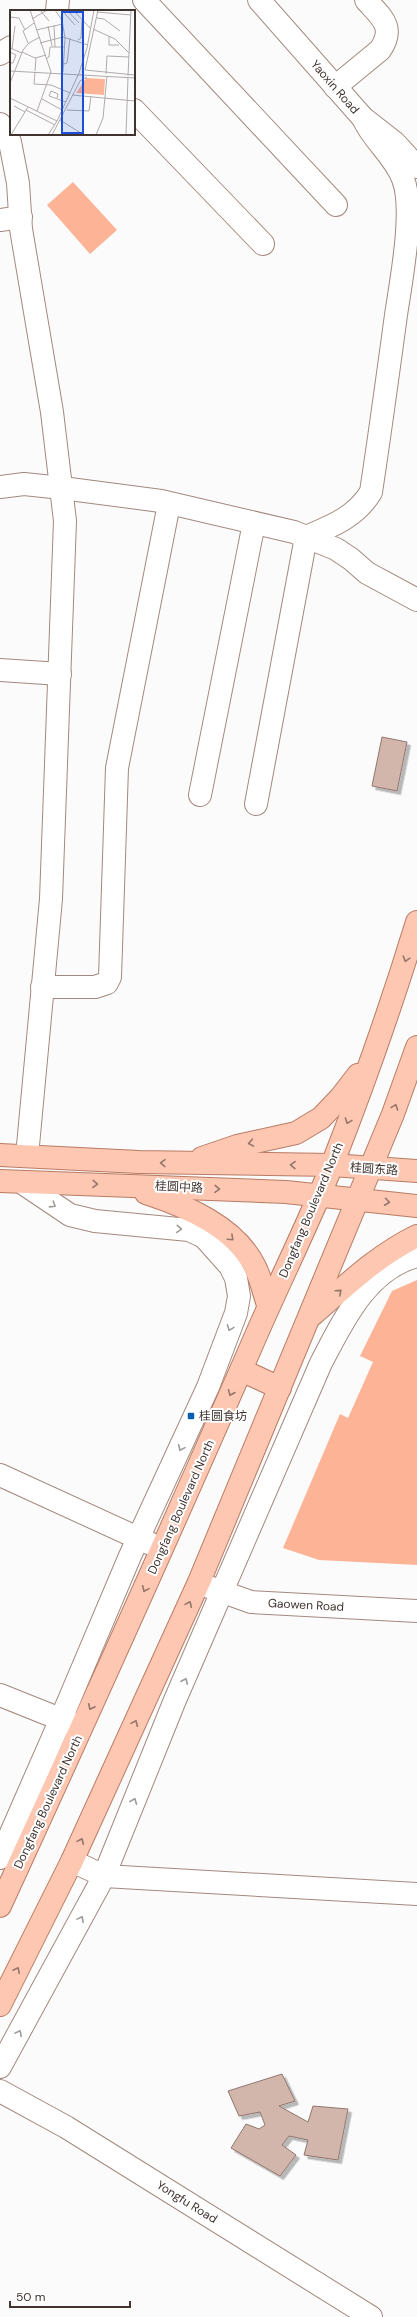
<svg xmlns="http://www.w3.org/2000/svg" width="417" height="2317" font-family="'DM Sans','Noto Sans SC',sans-serif">
<defs>
<filter id="shadow"><feDropShadow dx="3.5" dy="3.5" stdDeviation="0" flood-color="#0004"/></filter>
</defs>
<rect width="100%" height="100%" fill="#fbfbfb"/>
<g fill="#fdb396">
<path d="M73,182L117,230L90,254L47,205Z"/>
<path d="M417,1280V1565L319,1560L283,1548L340,1414L348,1418L373,1362L360,1356L392,1291Z"/>
</g>
<g fill="#d2b6ac" stroke="#91776e" filter="url(#shadow)">
<path d="M382,737L407,742L397,791L372,786Z"/>
<path d="M282,2074L295,2101L279,2106L308,2122L313,2106L348,2109L338,2160L304,2155L308,2140L289,2136L282,2145L296,2155L280,2176L231,2148L246,2124L259,2129L265,2125L260,2112L239,2116L228,2091Z"/>
</g>
<g fill="none" stroke-linecap="round" stroke-linejoin="round">
<g stroke="#a2897f" stroke-width="24">
<g id="minor">
<path d="M144,0L336,205"/>
<path d="M259,0L363,118L395,143L417,167"/>
<path d="M57,11L58,0"/>
<path d="M0,54L11,47"/>
<path d="M335,87L380,50C396,27 381,17 366,0"/>
<path d="M134,110L263,244"/>
<path d="M0,124L10,142L18,183L21,229L52,412L65,521L51,899L27,1156"/>
<path d="M0,220L21,217"/>
<path d="M0,487L24,484L62,488L161,501L294,532L336,549L351,559L367,573L417,600"/>
<path d="M0,670L60,674"/>
<path d="M200,795L254,523"/>
<path d="M256,804L306,537C332,526 356,517 371,492C380,433 388,374 396,315C401,281 415,209 403,179C395,156 373,141 363,118"/>
<path d="M42,987H95L107,983L110,977L117,768L169,504"/>
<path d="M0,1475L151,1544"/>
<path d="M209,1587L251,1602L417,1611"/>
<path d="M0,1695L75,1725"/>
<path d="M0,1858L61,1719L130,1556L208,1387L236,1313L239,1296L236,1278L230,1266L204,1237L189,1230L95,1221L70,1215L21,1182"/>
<path d="M72,1861L104,1876L417,1894"/>
<path d="M0,2067L104,1876L175,1700L321,1363C343,1321 367,1269 417,1256"/>
<path d="M0,2091L66,2127L371,2317"/>
</g>
</g>
<g stroke="#b97b63" stroke-width="24">
<g id="major">
<path d="M0,1155L139,1162L332,1165L417,1171"/>
<path d="M202,1158L237,1146L296,1133L321,1118L341,1097L358,1075"/>
<path d="M0,1181L286,1192L417,1206"/>
<path d="M146,1193C186,1206 236,1227 255,1267C261,1279 264,1293 268,1305"/>
<path d="M312,1315C346,1286 376,1256 417,1236"/>
<path d="M241,1370L280,1388"/>
<path d="M0,1906C85,1721 169,1535 251,1347C277,1286 307,1227 332,1165C363,1086 392,1004 417,922"/>
<path d="M0,2005L72,1861L199,1582L393,1114L417,1047"/>
</g>
</g>
<use href="#minor" stroke="#fff" stroke-width="22"/>
<use href="#major" stroke="#fdc7b2" stroke-width="22"/>
</g>
<defs><path id="oneway-chevron" d="M-2-3.5L2.5 0L-2 3.5" fill="none" stroke-width="1.6" stroke-linecap="round" stroke-linejoin="round"/></defs>
<g stroke="#94766a">
<use href="#oneway-chevron" transform="translate(406 959) rotate(107)"/>
<use href="#oneway-chevron" transform="translate(395 1107) rotate(-70)"/>
<use href="#oneway-chevron" transform="translate(348 1121) rotate(110)"/>
<use href="#oneway-chevron" transform="translate(251 1143) rotate(170)"/>
<use href="#oneway-chevron" transform="translate(163 1163) rotate(-179)"/>
<use href="#oneway-chevron" transform="translate(293 1165) rotate(-179)"/>
<use href="#oneway-chevron" transform="translate(95 1184) rotate(1)"/>
<use href="#oneway-chevron" transform="translate(217 1189) rotate(3)"/>
<use href="#oneway-chevron" transform="translate(387 1202) rotate(7)"/>
<use href="#oneway-chevron" transform="translate(231 1238) rotate(43)"/>
<use href="#oneway-chevron" transform="translate(339 1292) rotate(-42)"/>
<use href="#oneway-chevron" transform="translate(231 1393) rotate(113)"/>
<use href="#oneway-chevron" transform="translate(145 1589) rotate(114)"/>
<use href="#oneway-chevron" transform="translate(189 1604) rotate(-66)"/>
<use href="#oneway-chevron" transform="translate(91 1707) rotate(115)"/>
<use href="#oneway-chevron" transform="translate(135 1723) rotate(-66)"/>
<use href="#oneway-chevron" transform="translate(81 1841) rotate(-66)"/>
<use href="#oneway-chevron" transform="translate(17 1970) rotate(-63)"/>
</g>
<g stroke="#9f9a98">
<use href="#oneway-chevron" transform="translate(53 1205) rotate(32)"/>
<use href="#oneway-chevron" transform="translate(179 1229) rotate(4)"/>
<use href="#oneway-chevron" transform="translate(230 1328) rotate(111)"/>
<use href="#oneway-chevron" transform="translate(181 1448) rotate(114)"/>
<use href="#oneway-chevron" transform="translate(185 1681) rotate(-65)"/>
<use href="#oneway-chevron" transform="translate(134 1801) rotate(-68)"/>
<use href="#oneway-chevron" transform="translate(81 1919) rotate(-62)"/>
<use href="#oneway-chevron" transform="translate(19 2033) rotate(-62)"/>
</g>
<rect fill="#0460ae" stroke="#fff" stroke-width="1.5" x="187" y="1412" width="8" height="8" rx="2"/>
<g text-anchor="middle" stroke-width="4" stroke-linejoin="round" paint-order="stroke">
<g font-size="12" fill="#3f3430" stroke="#fff">
<text transform="translate(335 87) rotate(49)" y="4">Yaoxin Road</text>
<text transform="translate(374 1169) rotate(4)" y="4">桂圆东路</text>
<text transform="translate(179 1187) rotate(3)" y="4">桂圆中路</text>
<text transform="translate(311 1210) rotate(-67)" y="4">Dongfang Boulevard North</text>
<text transform="translate(181 1507) rotate(-66)" y="4">Dongfang Boulevard North</text>
<text transform="translate(306 1605) rotate(3)" y="4">Gaowen Road</text>
<text transform="translate(48 1802) rotate(-65)" y="4">Dongfang Boulevard North</text>
<text transform="translate(187 2202) rotate(32)" y="4">Yongfu Road</text>
</g>
<g font-size="12" fill="#3f3430" stroke="#fff" text-anchor="start">
<text x="199" y="1420">桂圆食坊</text>
</g>
</g>
<g transform="translate(10 10)">
<rect width="125" height="125" fill="#fbfbfb"/>
<path d="M76,68L95,69L94,85L66,83Z" fill="#fdb396"/>
<path fill="none" stroke="#b0abaa" stroke-width="1" d="M20,0L41,62L27,101M30,0L39,11M45,0L52,10L55,28L53,62M55,0V4L65,15M57,0L69,13M63,0L81,19M88,0L75,60L125,65M87,2L121,5M0,7L9,8L15,20M87,8L94,9L110,21M22,9L37,0M44,15L45,37M38,16L42,36M83,19L105,29L119,43M26,20L53,14M99,27V35H109M68,30L71,28L72,10M18,33L13,21L24,13M30,33L53,27L78,35M0,38L12,43M2,39L5,16M0,42L6,45L3,53H0M12,42L25,48L36,45M36,49L39,47L40,37H55M54,54L57,53L60,28M0,61L125,68M25,61L26,48M25,62L24,74L41,75L60,83M96,64L97,46L119,47M118,66L121,0M0,73L13,40L19,33L30,27M62,85L125,91M0,88L47,111M47,88L48,84L41,81L39,86L56,92M32,89L52,100M4,96L15,102M16,100L45,115M57,100L79,101L81,86M50,110L74,125M1,125L18,97M38,125L47,111L69,63L77,38L84,0M42,125L70,71L77,67M86,125L93,108L97,66M116,125L118,67"/>
<path fill="#1d4ed8" fill-opacity="0.15" stroke="#1d4ed8" stroke-width="2" d="M52,2H73V123H52Z"/>
<rect width="125" height="125" fill="none" stroke="#3f3430" stroke-width="2"/>
</g>
<path d="M10 2301v6h120v-6" fill="none" stroke="#3f3430" stroke-width="2"/>
<text x="16" y="2301" font-size="12" fill="#3f3430" stroke="#ffffff" stroke-width="3" paint-order="stroke">50 m</text>
</svg>
